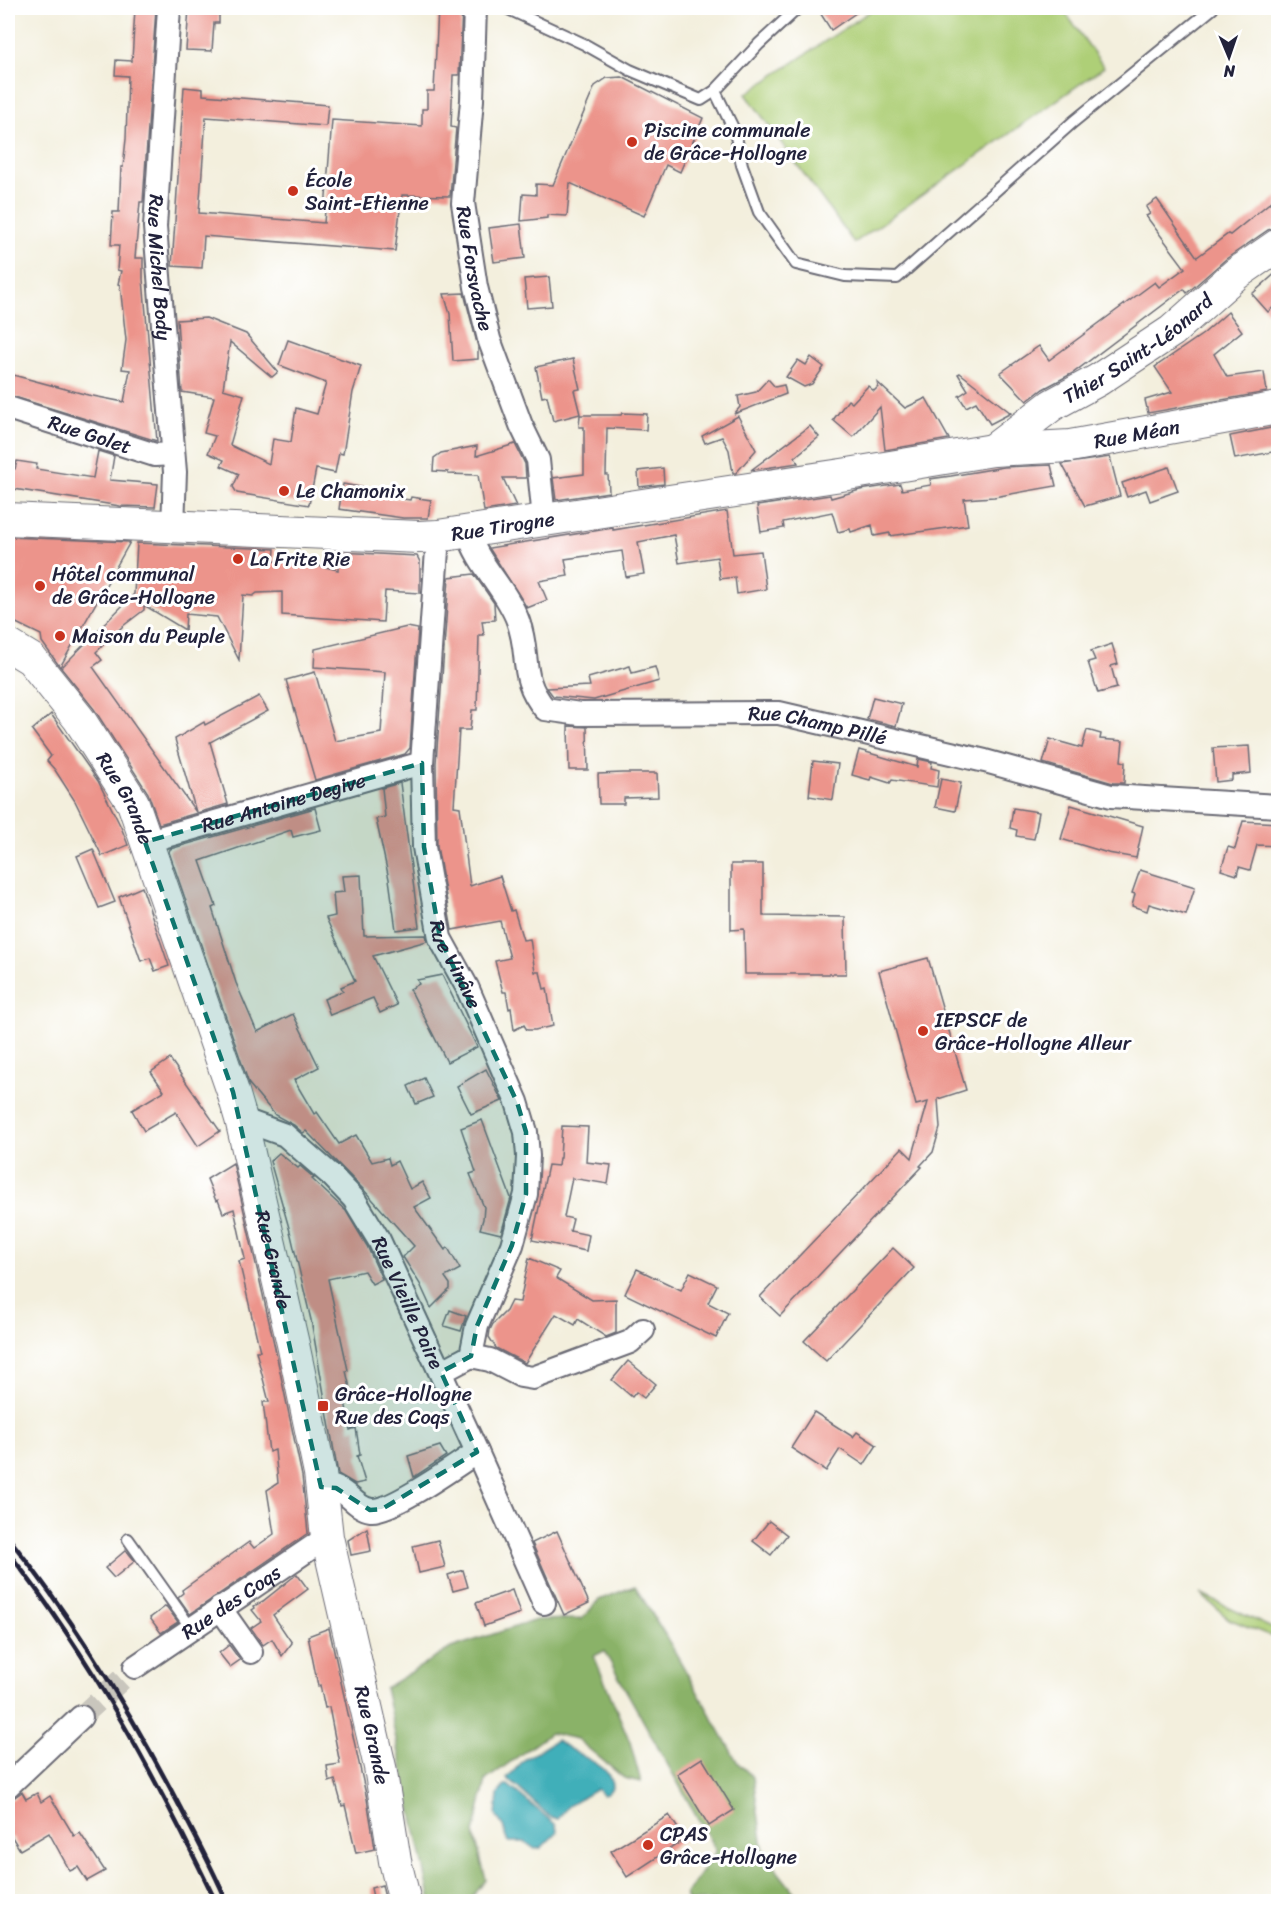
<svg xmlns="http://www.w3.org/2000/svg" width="1286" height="1909" font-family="Sriracha,sans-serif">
<rect width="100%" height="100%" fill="#fff"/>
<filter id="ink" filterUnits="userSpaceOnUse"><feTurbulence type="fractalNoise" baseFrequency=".0167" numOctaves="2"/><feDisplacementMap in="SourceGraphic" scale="12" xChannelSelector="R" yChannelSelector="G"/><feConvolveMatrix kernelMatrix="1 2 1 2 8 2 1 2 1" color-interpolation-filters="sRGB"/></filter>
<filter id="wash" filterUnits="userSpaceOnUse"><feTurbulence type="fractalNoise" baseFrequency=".008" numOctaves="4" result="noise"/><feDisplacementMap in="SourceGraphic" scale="24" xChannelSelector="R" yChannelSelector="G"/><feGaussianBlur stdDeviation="1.35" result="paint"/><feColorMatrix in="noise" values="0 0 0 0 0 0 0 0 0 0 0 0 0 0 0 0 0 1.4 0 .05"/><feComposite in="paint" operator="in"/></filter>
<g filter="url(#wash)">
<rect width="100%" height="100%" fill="#f3efdd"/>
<g fill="#aecf77" stroke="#687859" stroke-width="1.5">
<path d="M875,8H1062L1104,67L854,243L746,94Z"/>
<path d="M1200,1594L1278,1631V1639L1229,1619Z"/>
</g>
<path fill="#8ab268" stroke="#566a52" stroke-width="1.5" d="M635,1586L667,1638L738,1763L753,1777L764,1854L801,1901H688L686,1894L716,1851L604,1651L594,1656L630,1742L641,1782L624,1778L577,1739L550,1733L486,1780L474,1833L486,1880L469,1901H431L385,1688L451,1648L536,1620L582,1619L599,1600Z"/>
<g fill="#3fafb9" stroke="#30687a" stroke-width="1.5">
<path d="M556,1740C564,1745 572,1751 581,1755C595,1763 612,1769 612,1788L607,1794L602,1795L597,1789L568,1806L558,1819L549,1816L507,1778L525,1759Z"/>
<path d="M505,1785H508L556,1825L557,1832L541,1848L535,1849L525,1842H509L503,1826L496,1815L498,1794Z"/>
</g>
<g id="blocks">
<g fill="#ec948b">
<path d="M135,8H156L143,202H140L135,258H143V279L157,441L8,395L13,375L88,395L124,402L130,370L122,369L126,340L120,285L118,284L121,271L117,270L119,245H111L113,212H119L121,167H123L126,139L128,76L115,75L116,60L132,61Z"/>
<path d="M189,8H219V23H214L212,51L186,50Z"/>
<path d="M438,8H462L459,75H453L451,127L456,128L450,196L402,195L395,251L204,236L202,268L172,266L184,87L203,89V95L328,105L326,126L206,117L199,213L324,223L332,120L422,126V109H427V91H434Z"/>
<path d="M817,8H863L831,30Z"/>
<path d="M622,77L703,118L680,172L666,165L644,216L570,183L567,216L547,215V218L521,221L523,194L536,195V184L553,185L595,86L607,78Z"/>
<path d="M1278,196V227L1268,230L1226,259L1187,293L1184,289L1073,373L1043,389L1027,401L1000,373L1039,346L1049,360L1155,282L1159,287L1185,268L1146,216L1150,214L1146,207L1157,199L1197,257L1228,234L1230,235Z"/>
<path d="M521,224L525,258L494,262L489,228Z"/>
<path d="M1278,271V303L1268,312L1252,294Z"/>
<path d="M549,277L552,306L527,308L524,279Z"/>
<path d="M464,293L478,347V359L453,361L450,314L444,294Z"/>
<path d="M1228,312L1242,331L1214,354L1227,377L1264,372L1267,392L1148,413L1145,400L1172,392L1155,367L1203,334Z"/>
<path d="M206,318L246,334L278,372L272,377L230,342L223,389L244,395L230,445L269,464L273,439L291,442L296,408L317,414L326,383L279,365L288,340L361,366L353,392L343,454L339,453L335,473L316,469L309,505L237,493L233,487L239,474L221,466L224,460L208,453L215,436L204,433L214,397L182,392L177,320Z"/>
<path d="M811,357L824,367L812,384L804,387L786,377L798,360L806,365Z"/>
<path d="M573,359L580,389L574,390L580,414L553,421L547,396L542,397L536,367Z"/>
<path d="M960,373L1011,413L990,424L976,402L966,407L959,396L968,390L958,374Z"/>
<path d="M768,379L775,387L784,385L786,394L734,414L740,407L738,396L756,392Z"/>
<path d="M877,382L905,408L926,398L949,439L885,450L880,407L853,437L833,420L848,400L852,403L868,386L874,391L878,387Z"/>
<path d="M622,413L647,414L646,430L607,428L606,475H608L609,492L556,500L553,478L584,474V427H579L580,415H621Z"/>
<path d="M738,416L756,450L736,473H733L729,450L722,437L705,443L702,436Z"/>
<path d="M810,426L819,437L795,457L798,463L751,470Z"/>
<path d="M1276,427L1278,451L1235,459L1230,436Z"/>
<path d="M515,444L525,464L526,478H503L516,506L484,511L478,475L448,474V472L433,471L434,458L441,453L477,446L476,456Z"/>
<path d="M98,451L114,456L110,480L158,484L155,507L120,506L8,488V468L15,469L17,461L37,464L36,469L93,478Z"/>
<path d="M1110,457L1120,496L1085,506L1062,464Z"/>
<path d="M1051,465L1056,486L994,497L964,499L968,525L890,536V533L874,536L872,525L851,532L850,529L838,532L832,512L783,522L784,528L761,532L757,506L830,495L831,498L860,490L900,484L902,490L931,485L930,479L951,476L1004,467Z"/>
<path d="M1169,467L1178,491L1150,501L1146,490L1127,497L1122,483Z"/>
<path d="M663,468L664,484L639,487L638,471Z"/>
<path d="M343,484L376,490V495L410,500L411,497L431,500L428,518H403L339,509Z"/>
<path d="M727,511L733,554L761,551L766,589L737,594L735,577L720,579L717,557L679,563L674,535L638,542L644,574L626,577L622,551L565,559L568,576L539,581L547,600L527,608L489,548L613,528V530Z"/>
<path d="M8,537L130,542L60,667L42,642L41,635L8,619Z"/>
<path d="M137,543L275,549L274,561L309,563L338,570L339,552L417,556L420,562V593L385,591L383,622L282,615V592L257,593L253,596L243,595L239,660L217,617L186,614L185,630L144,605V610L123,626L96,652L102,660L93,667L196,812L175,739L204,722L205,725L259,696L268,711L210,742L228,804L159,824L148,793L94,709L61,668L134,594Z"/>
<path d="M474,574L494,603L495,620L482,621L484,635H479L477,710H472L470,730H459L454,806L460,807L470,886L500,876L511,911L514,910L523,940L530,939L535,972H540L544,989L547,988L553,1026L535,1030H527L524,1025L514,1030L511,1008L509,1009L506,992H503L495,961L510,958L500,921L452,930L437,846L436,763L449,577Z"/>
<path d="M407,627L418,629L410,748L405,754L315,780L286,680L315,672L335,741L381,733L385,672L314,667L315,649Z"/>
<path d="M1112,644L1118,664L1111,666L1117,688L1098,693L1088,662L1095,660L1091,651Z"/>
<path d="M630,666L632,673L655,667L659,681L594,700L553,696L547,688L590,686L588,678Z"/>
<path d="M873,697L902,704L896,726L867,719Z"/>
<path d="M51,714L98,781L121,827L128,845L102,856L75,801L55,770L47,761L51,756L32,730Z"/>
<path d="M568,726L587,727L588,770H569Z"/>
<path d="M1087,730L1101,734L1100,739L1123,741L1121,761L1125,762L1124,783H1113L1043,763L1050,739L1082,748Z"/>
<path d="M1249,746L1251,773L1232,775V780L1216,782L1213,748Z"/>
<path d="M859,750L917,767L918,759L932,762L931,768L939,770L937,787L892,780L890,783L871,777L870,780L852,775Z"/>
<path d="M813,761L838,764L833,800L809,796Z"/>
<path d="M623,773H657L658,797L624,798V804H599L598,774Z"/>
<path d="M941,779L961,783L955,811L935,807Z"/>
<path d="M400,783L419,927L396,930L389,879L376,819L385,817L382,788Z"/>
<path d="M1071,805L1143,826L1136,858L1108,853L1061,839Z"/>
<path d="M315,808L321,830L293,837L291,830L200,861L216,906L212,908L236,983L257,1032L293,1014L319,1067L294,1080L314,1114L317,1112L339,1144L356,1135L372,1162L388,1158L390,1165L397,1161L410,1189L422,1182L431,1198L414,1207L445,1250L448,1248L460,1269L445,1277L450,1284V1289L431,1308L420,1284L403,1257L414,1246L364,1190L306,1131L303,1133L294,1125L275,1115L249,1084L169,852L170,849Z"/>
<path d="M1013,808L1039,812L1034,839L1016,836L1017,830L1010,828Z"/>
<path d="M1243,821L1278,823V846L1257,845L1250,870L1239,867L1237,875L1221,870L1228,847L1235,849Z"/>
<path d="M93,849L115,902L99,908L77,856Z"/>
<path d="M731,864H763V916L845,917L846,974H745L744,929L731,930Z"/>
<path d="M1140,870L1195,887L1186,915L1149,904L1147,911L1132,906L1135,894L1132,893Z"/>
<path d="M361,875L364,936L426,935L427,941L373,956L397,1005L380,1013L373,998L330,1015L324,999L343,991L341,987L355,981L326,918L335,916L333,893L344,892L342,876Z"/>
<path d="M142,887L169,966L155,971L150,958L141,961L119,897Z"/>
<path d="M928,958L966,1090L938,1099L940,1128L933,1152L920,1166L922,1167L780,1316L760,1297L902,1148L912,1158L928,1102L916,1105L879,971Z"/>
<path d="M442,975L477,1047L447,1062L410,989L419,984L417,980Z"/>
<path d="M170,1059L220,1131L198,1146L176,1112L144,1131L132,1110L164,1091L151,1072Z"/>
<path d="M486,1069L502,1101L471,1114L457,1086Z"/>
<path d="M424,1078L433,1097L416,1104L408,1086Z"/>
<path d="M482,1120L511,1198L501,1234L480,1229L483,1219L484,1207L470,1174L476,1172L461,1128Z"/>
<path d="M562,1126L588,1127L586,1162L611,1165L608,1184L572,1178L564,1217L573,1219L570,1231L589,1235L586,1251L532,1240L548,1165L558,1166L559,1158H560Z"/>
<path d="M279,1153L298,1168L300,1166L314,1178L312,1179L346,1211L367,1246L382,1279L372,1284L364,1271L328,1279L348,1370L346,1371L351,1392L344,1394L350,1430L356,1428L360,1455L357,1456L365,1482L355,1484L338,1474L311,1320L291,1235L270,1161Z"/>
<path d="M233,1163L275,1348L302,1476L308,1533L190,1614L178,1597L183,1593L182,1590L249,1542L254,1548L274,1534L267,1490L278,1483L275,1450L269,1452L263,1402H269L256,1351H260L239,1261L245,1259L234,1209L223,1213L218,1200L216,1201L207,1179Z"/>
<path d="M893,1248L914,1268L826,1361L804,1341Z"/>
<path d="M529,1258L560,1271L556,1278L592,1300L616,1299V1333L606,1337L578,1319L575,1325L556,1314L525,1363L496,1348L489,1337L490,1330L493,1324L506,1311L511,1301L520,1302Z"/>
<path d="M637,1269L681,1290L690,1272L717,1285L708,1303L728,1313L716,1338L625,1294Z"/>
<path d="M450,1310L466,1316L461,1331L444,1326Z"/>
<path d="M628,1361L656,1384L644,1398L636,1392L632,1397L612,1380Z"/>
<path d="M814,1412L853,1437L857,1432L877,1445L864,1465L840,1449L826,1471L791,1448Z"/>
<path d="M440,1446L446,1456L414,1477L408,1456Z"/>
<path d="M769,1521L787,1535L771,1555L753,1541Z"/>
<path d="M367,1528L371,1551L351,1555L348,1540Z"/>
<path d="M557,1531L589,1603L564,1615L532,1543Z"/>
<path d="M438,1540L445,1567L419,1573L413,1546Z"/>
<path d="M126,1550L135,1561L114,1578L105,1568Z"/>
<path d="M463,1570L468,1587L453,1591L448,1575Z"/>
<path d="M297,1574L308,1589L273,1615L292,1643L282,1656L272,1639L263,1645L251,1628L261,1621L252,1610L255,1608L254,1606L263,1601Z"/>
<path d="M512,1590L520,1613L484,1626L476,1603Z"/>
<path d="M166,1606L178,1622L161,1633L150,1618Z"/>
<path d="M329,1628L367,1799L375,1849L356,1853L345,1805L342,1806L335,1780L329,1782L327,1766L340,1764L329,1707L325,1708L320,1685L318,1686L308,1636Z"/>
<path d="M229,1645L240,1660L230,1667L219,1653Z"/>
<path d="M702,1758L734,1810L709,1826L677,1774Z"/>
<path d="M22,1792L26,1799L37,1793L41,1802L50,1796L74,1836L80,1833L105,1871L87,1881L78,1867L70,1871L49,1833L20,1850L12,1837L8,1840V1799H12Z"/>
<path d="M669,1815L685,1839L627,1877L611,1851Z"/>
<path d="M382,1885L386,1902H374L371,1888Z"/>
</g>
</g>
</g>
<g filter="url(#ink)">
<use href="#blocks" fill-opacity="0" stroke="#6b6a74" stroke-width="1.5"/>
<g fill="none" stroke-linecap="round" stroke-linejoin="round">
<path stroke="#c9c6bd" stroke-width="22" stroke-dasharray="22 11" stroke-linecap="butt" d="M81,1717L135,1667"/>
<g stroke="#6b6a74" stroke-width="14">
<g id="lane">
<path d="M506,8L584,44L630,70L701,100L715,91L759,44L798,8"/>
<path d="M715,91L735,132L742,165L759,212L796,264L845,276L897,278L1073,122L1213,8"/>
<path d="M128,1539L191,1628"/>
</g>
</g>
<g stroke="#6b6a74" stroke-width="26">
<g id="street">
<path id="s1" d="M169,8L155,227L175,472L173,527"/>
<path id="s2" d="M475,8L472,100L463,203L476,287L489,339L521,425L538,460L544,519"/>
<path id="s3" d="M8,408L155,455L173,454"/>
<path id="s4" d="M468,532C478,566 506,588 518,621C531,656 518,676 545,709L580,714L779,713L985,761L1111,796L1278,806"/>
<path id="s5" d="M438,536L422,763L424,847L440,938L467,987L517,1102L526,1132L528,1156L526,1194L512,1245L477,1326L471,1356L441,1372"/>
<path id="s6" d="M145,842L422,763"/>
<path id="s7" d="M241,1119L285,1135L332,1176L354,1199L379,1240L477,1452L544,1603"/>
<path d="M471,1356L490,1360L521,1376L533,1378L630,1342L643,1330"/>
<path d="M321,1487C325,1487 332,1486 336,1488C349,1493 356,1508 371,1510C392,1512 457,1465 477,1452"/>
<path d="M220,1608L251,1652"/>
<path id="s8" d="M135,1667L327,1537"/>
<path d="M8,1786L81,1717"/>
</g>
</g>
<g stroke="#6b6a74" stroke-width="34">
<g id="secondary">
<path id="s9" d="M993,450L1052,405L1098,380L1172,331L1236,274L1278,245"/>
<path id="s10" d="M8,519L419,537L438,536L848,474L993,450L1070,446L1278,408"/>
<path id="s11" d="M8,645L31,659L79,719L133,803L233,1092L241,1119L293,1344L320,1473L327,1537L380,1767L395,1861L405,1902"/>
</g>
</g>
<use href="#lane" stroke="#fff" stroke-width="10"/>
<use href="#street" stroke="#fff" stroke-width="22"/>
<use href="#secondary" stroke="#fff" stroke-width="32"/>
<g stroke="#22223b" stroke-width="4.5">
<path d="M8,1537C74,1620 131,1712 180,1807C196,1838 213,1869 227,1902"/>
<path d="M8,1552C92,1659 157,1779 216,1902"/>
</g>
</g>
</g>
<path fill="#0f766e" fill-opacity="0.2" stroke="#0f766e" stroke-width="4.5" stroke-dasharray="12 8" stroke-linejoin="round" d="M422,763L424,847L440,938L517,1102L526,1132V1194L512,1245L477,1326L471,1356L441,1372L477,1452L382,1509L370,1510L336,1488L321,1487L233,1092L145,842Z"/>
<g fill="#c8321e" stroke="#fff" stroke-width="2">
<circle cx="632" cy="142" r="6"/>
<circle cx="293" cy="191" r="6"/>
<circle cx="284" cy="491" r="6"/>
<circle cx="238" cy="559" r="6"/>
<circle cx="40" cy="586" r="6"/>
<circle cx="60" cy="636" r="6"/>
<circle cx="923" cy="1031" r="6"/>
<rect x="317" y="1400" width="12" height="12" rx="3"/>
<circle cx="648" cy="1845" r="6"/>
</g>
<g text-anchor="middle" stroke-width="6" stroke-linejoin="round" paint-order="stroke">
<g font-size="20" fill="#22223b" stroke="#fff" text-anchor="start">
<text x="644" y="137">Piscine communale<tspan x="644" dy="23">de Grâce-Hollogne</tspan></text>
<text x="305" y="187">École<tspan x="305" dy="23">Saint-Etienne</tspan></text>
<text x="296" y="498">Le Chamonix</text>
<text x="250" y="566">La Frite Rie</text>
<text x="52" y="581">Hôtel communal<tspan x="52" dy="23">de Grâce-Hollogne</tspan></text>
<text x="72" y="643">Maison du Peuple</text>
<text x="935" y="1027">IEPSCF de<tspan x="935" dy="23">Grâce-Hollogne Alleur</tspan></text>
<text x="335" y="1401">Grâce-Hollogne<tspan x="335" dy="23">Rue des Coqs</tspan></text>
<text x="660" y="1841">CPAS<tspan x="660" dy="23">Grâce-Hollogne</tspan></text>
</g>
<g font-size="20" fill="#22223b" stroke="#fff">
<text dy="7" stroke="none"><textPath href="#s1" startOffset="260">Rue Michel Body</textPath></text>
<text dy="7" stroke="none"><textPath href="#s2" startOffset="262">Rue Forsvache</textPath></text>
<text dy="7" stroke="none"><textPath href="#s9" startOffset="177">Thier Saint-Léonard</textPath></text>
<text dy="7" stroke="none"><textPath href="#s3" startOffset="86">Rue Golet</textPath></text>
<text dy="7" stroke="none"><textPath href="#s10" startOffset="1137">Rue Méan</textPath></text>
<text dy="7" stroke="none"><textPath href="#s10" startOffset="496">Rue Tirogne</textPath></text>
<text dy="7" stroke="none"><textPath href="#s4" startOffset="470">Rue Champ Pillé</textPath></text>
<text dy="7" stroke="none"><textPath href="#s11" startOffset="196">Rue Grande</textPath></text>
<text dy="7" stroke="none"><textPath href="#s6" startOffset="144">Rue Antoine Degive</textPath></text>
<text dy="7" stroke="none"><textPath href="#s5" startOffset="434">Rue Vinâve</textPath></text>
<text dy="7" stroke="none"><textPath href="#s11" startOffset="682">Rue Grande</textPath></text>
<text dy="7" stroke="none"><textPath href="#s7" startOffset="258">Rue Vieille Paire</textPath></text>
<text dy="7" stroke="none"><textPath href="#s8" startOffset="116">Rue des Coqs</textPath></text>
<text dy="7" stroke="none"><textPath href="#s11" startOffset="1168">Rue Grande</textPath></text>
</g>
</g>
<rect width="1286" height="1909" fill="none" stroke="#fff" stroke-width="30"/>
<g transform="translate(1229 57) rotate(178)" stroke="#ffffff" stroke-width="4.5" paint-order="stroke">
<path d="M0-4.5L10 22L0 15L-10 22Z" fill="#22223b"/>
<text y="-9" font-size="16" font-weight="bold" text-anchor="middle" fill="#22223b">N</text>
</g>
</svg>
